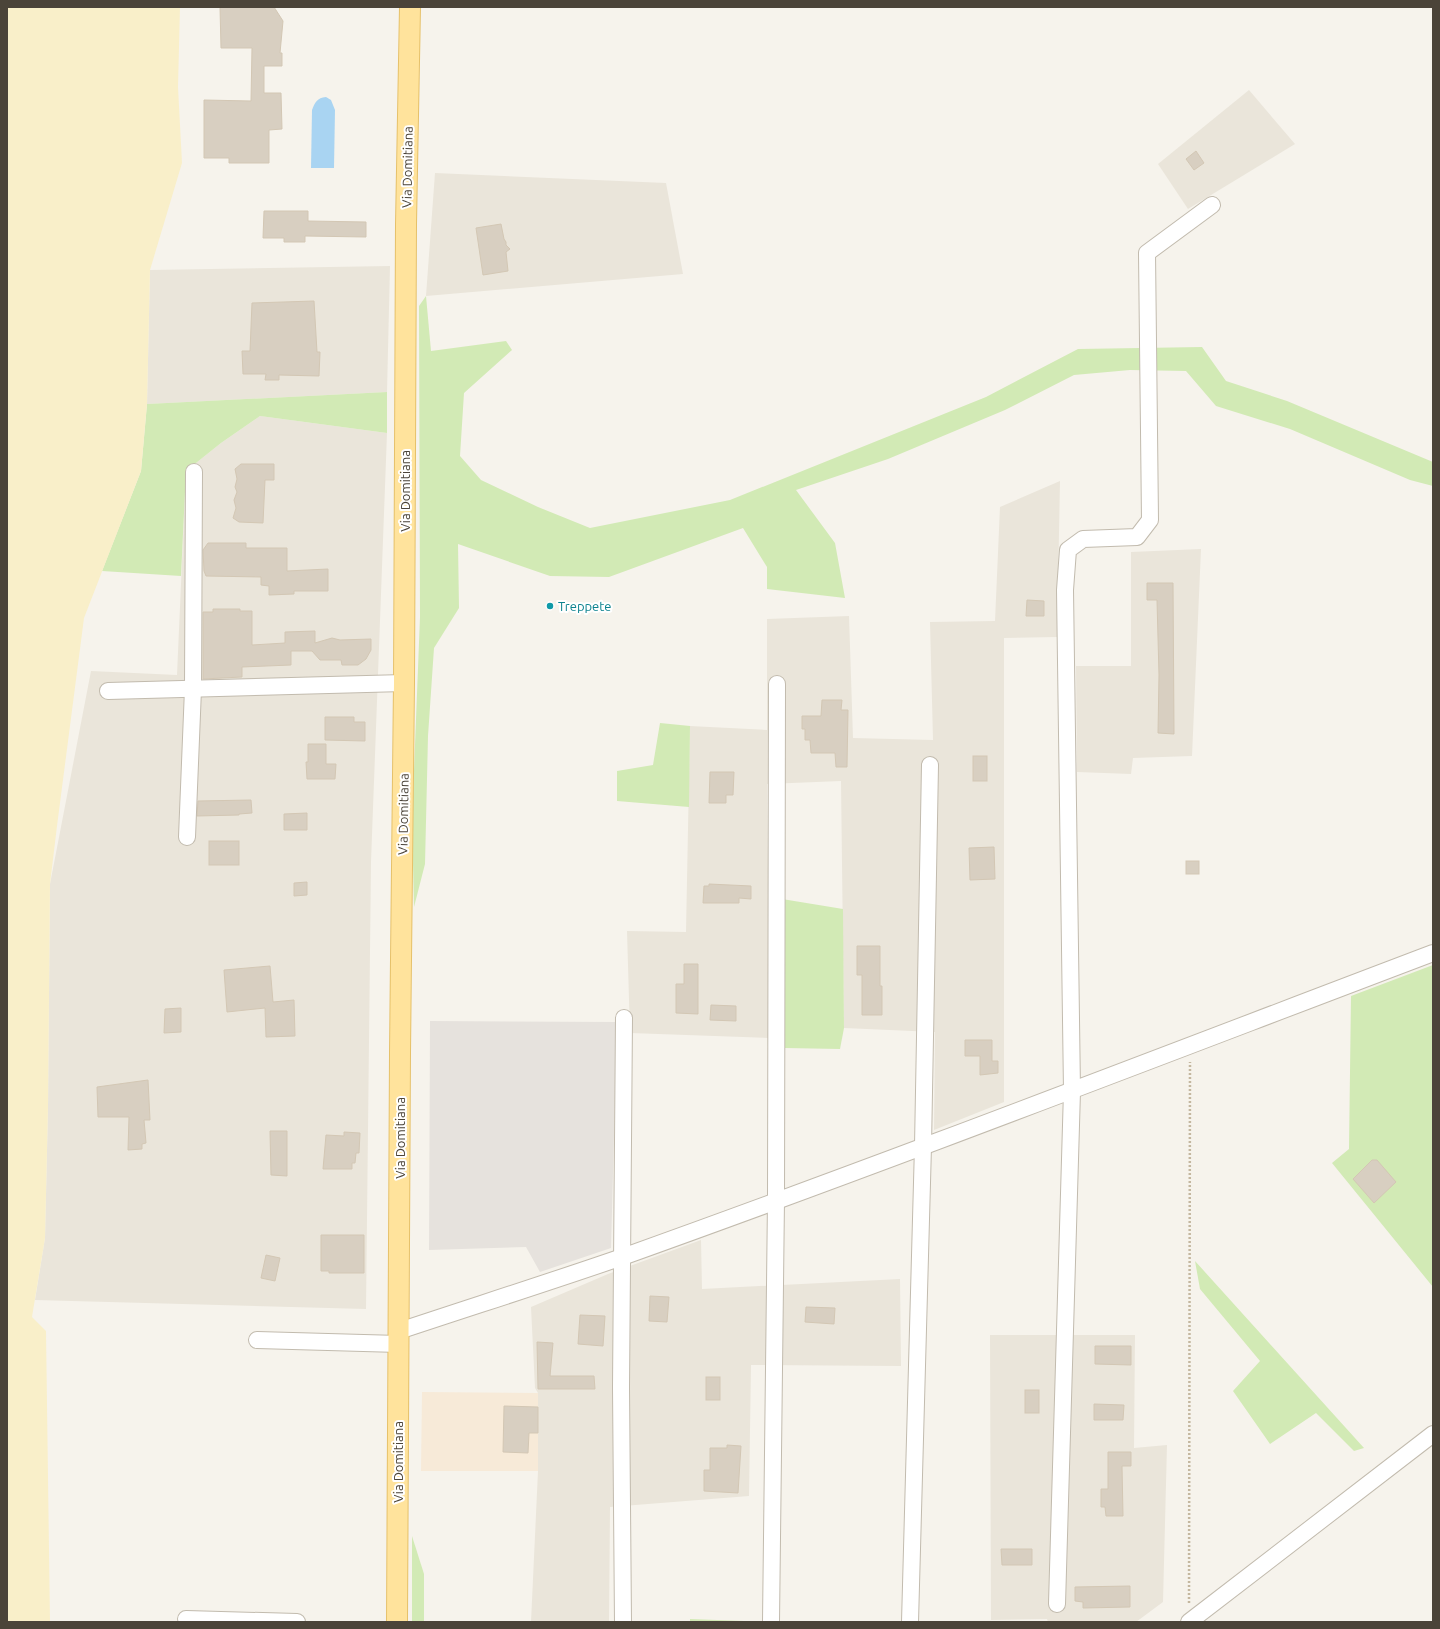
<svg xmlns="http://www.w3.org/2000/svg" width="1440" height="1629" font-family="Ubuntu,sans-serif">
<rect width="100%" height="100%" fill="#f6f3ec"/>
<g fill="#eae5da">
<path d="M1249,90L1295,144L1188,209L1158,164Z"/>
<path d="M435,173L666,183L683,274L426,296Z"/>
<path d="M390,266L387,392L147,404L150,270Z"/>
<path d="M260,416L387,433L371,862L366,1309L35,1300L45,1238L48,1107L50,884L91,671L177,675L186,471L221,443Z"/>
<path d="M1060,481L1057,637L1004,638V1102L934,1130L935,1032L844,1028L841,781L767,784L770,1038L630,1033L627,931L686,932L690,726L767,730V619L849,616L853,738L933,740L930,622L995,621L1000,507Z"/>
<path d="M1201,549L1192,756L1133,758L1131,774L1077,772L1076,666H1131V552Z"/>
<path d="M701,1240L702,1289L900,1279L901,1366L751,1365L749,1496L610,1507L609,1622H531L538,1471V1393L535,1388L531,1307L608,1274Z"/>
<path d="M990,1335H1135L1134,1448L1167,1445L1163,1602L1136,1622H1048L1047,1619L991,1620Z"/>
</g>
<path fill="#f7ead8" d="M422,1392L538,1393V1471H421Z"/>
<path fill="#e6e2dd" d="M430,1021L617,1022L611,1248L540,1272L526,1247L429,1250Z"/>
<g fill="#d2eab5">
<path d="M426,296L431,351L506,341L512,350L464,393L460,456L481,480L538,507L590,528L730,500L986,397L1078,349L1202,347L1226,381L1287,401L1433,462V486L1410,480L1290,429L1216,406L1186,371L1130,370L1074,375L1005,410L888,459L796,490L835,543L845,598L767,589V567L743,528L609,577L550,576L458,544L459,608L434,648L428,736L425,864L414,907L412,822L420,617L419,306Z"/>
<path d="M387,392V433L260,416L221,443L186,471L181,576L102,571L141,471L147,404Z"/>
<path d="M660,723L690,726L689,807L617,801V771L653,765Z"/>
<path d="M782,899L843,909L844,1028L840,1049L785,1048Z"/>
<path d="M1433,965V1287L1332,1163L1349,1149L1351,996Z"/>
<path d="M1195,1261L1364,1448L1354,1451L1316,1413L1270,1444L1233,1391L1260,1361L1200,1289Z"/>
<path d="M412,1536L424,1574V1622H412Z"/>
<path d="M690,1619L744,1621V1622H690Z"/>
</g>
<path fill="#f9efc9" d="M7,7H180L178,87L182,163L150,270L147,404L141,471L84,618L57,826L50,884L48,1107L45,1238L32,1317L46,1331L50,1622H7Z"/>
<path fill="#a9d4f2" d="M326,97L331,100L335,110L334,168H311L312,110C315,102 317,98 326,97Z"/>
<g fill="#d8cfc1" stroke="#d3c7b4">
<path d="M220,7H274L283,21L280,53H282V66H264V93H281L282,129L269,130V163H229V158H204V100L251,101L252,48H221Z"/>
<path d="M1196,151L1204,163L1194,170L1186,159Z"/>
<path d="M264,211H308V221L366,222V237L305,236V242H284V238H263Z"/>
<path d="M501,224L504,239L506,242V245L510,249L506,252L508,271L483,275L476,228Z"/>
<path d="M314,301L317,352H320L319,376L279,375V380H265L266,374H243L242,351H250L252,303Z"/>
<path d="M241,464H274V480H265L263,523L239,522L233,518L236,508L234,500L237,492L235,487L237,479L235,469Z"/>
<path d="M208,543H246V548H287V571L328,569V591H294V594L269,595V586L261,585V577L206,576L204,571L203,550Z"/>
<path d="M1147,583H1173L1174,734L1158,733L1159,675L1157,600H1147Z"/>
<path d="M1027,600L1044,601V616H1026Z"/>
<path d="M213,609H240V611H252V645L285,643V632L315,631V643L332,638L340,640L371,639V650L366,659L358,665H342L341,660H320L312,651H291V665L242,667V677L203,679V612H213Z"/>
<path d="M822,700H842L841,710H848L847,767H836L835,753H811L810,740H805V729H802V716H821Z"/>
<path d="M325,717H354V722H365V741L325,740Z"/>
<path d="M308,744H326V764H336L335,779H307L306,762H308Z"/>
<rect x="973" y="756" width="14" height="25"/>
<path d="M710,772H734L733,795H726V803H709Z"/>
<path d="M251,800L252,813L239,814V815L197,816L198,801Z"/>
<path d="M307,813V830H284V814Z"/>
<rect x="209" y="841" width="30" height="24"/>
<path d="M994,847L995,879L970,880L969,848Z"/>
<rect x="1186" y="861" width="13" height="13"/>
<path d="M307,882V895L294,896V883Z"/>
<path d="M709,884L751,886V899L739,898V903H703L704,886H709Z"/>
<path d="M857,946H880V986H882V1015H862V975H857Z"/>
<path d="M684,964H698V1014L676,1013V984H684Z"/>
<path d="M270,966L273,1002L294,1000L295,1036L266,1037L265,1008L227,1012L224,970Z"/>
<path d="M711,1005L736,1006V1021L710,1020Z"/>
<path d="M181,1008V1032L164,1033L165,1009Z"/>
<path d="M965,1040H992V1061H998V1073L980,1075V1056H965Z"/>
<path d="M148,1080L150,1120H144L146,1143L142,1144V1149L128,1150L129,1117H98L97,1087Z"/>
<path d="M270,1131H287V1176L271,1175Z"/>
<path d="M344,1132L360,1133L359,1153H356L355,1163H352V1169H323L326,1135L344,1136Z"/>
<path d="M1372,1160H1377L1396,1182L1374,1203L1353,1179Z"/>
<path d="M321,1235H364V1273H329V1271H321Z"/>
<path d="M266,1255L280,1258L275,1281L261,1278Z"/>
<path d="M650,1296L669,1297L667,1322L649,1321Z"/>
<path d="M806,1307L835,1308L834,1324L805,1322Z"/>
<path d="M580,1315L605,1316L603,1346L578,1344Z"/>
<path d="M537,1342L553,1343L550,1376H594L595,1389H538Z"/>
<path d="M1095,1346H1131V1365L1095,1364Z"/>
<rect x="706" y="1377" width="14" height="23"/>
<rect x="1025" y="1390" width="14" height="23"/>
<path d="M1094,1404L1124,1405L1123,1420H1094Z"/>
<path d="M504,1406L538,1407V1433H529L528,1453L503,1452Z"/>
<path d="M727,1445L741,1446L738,1493L704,1491V1470H710V1448H727Z"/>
<path d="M1108,1452H1131V1466H1122L1123,1516H1106L1105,1507H1101V1489H1108Z"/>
<path d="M1001,1549H1032V1565H1002Z"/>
<path d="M1130,1586V1607L1083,1608V1602L1075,1601V1587Z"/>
</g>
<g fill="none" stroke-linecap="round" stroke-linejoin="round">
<g stroke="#c2bbae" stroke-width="18">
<g id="minor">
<path d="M108,691L404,683"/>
<path d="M187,837L193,689L194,472"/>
<path d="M399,1331C474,1306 550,1282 625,1256C896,1159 1164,1055 1433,953"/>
<path d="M257,1340L399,1344"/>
<path d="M1057,1604L1072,1091L1065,590L1068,550L1083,539L1137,537L1150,520L1147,253L1212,205"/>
<path d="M186,1619L297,1622"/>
<path d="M623,1622L621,1388L624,1018"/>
<path d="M771,1622L776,1200L777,684"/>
<path d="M910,1622L923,1146L930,765"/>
<path d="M1189,1622L1433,1434"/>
</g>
</g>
<g stroke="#e6c16a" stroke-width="22">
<path id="major" d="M397,1622L400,1053L404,683L406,224L410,7"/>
</g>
<path stroke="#c4b79f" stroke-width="2.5" stroke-dasharray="2 2" stroke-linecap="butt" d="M1189,1603L1190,1062"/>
<use href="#minor" stroke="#fff" stroke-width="16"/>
<use href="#major" stroke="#ffe39c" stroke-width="20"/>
</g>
<circle fill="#0f9aa8" stroke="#fff" stroke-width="1.5" cx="550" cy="606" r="4"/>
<g text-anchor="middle" stroke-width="4" stroke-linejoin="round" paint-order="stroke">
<g font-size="13" fill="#4b4439" stroke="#fff">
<text transform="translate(407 167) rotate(-89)" y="5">Via Domitiana</text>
<text transform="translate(405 491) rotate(-90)" y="5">Via Domitiana</text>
<text transform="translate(403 814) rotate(-89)" y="5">Via Domitiana</text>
<text transform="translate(400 1138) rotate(-90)" y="5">Via Domitiana</text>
<text transform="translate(398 1462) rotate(-90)" y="5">Via Domitiana</text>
</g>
<g font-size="13" fill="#0d838f" stroke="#fff" text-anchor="start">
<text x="558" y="611">Treppete</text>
</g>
</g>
<rect width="1440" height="1629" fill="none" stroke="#4b4439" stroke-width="16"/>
</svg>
